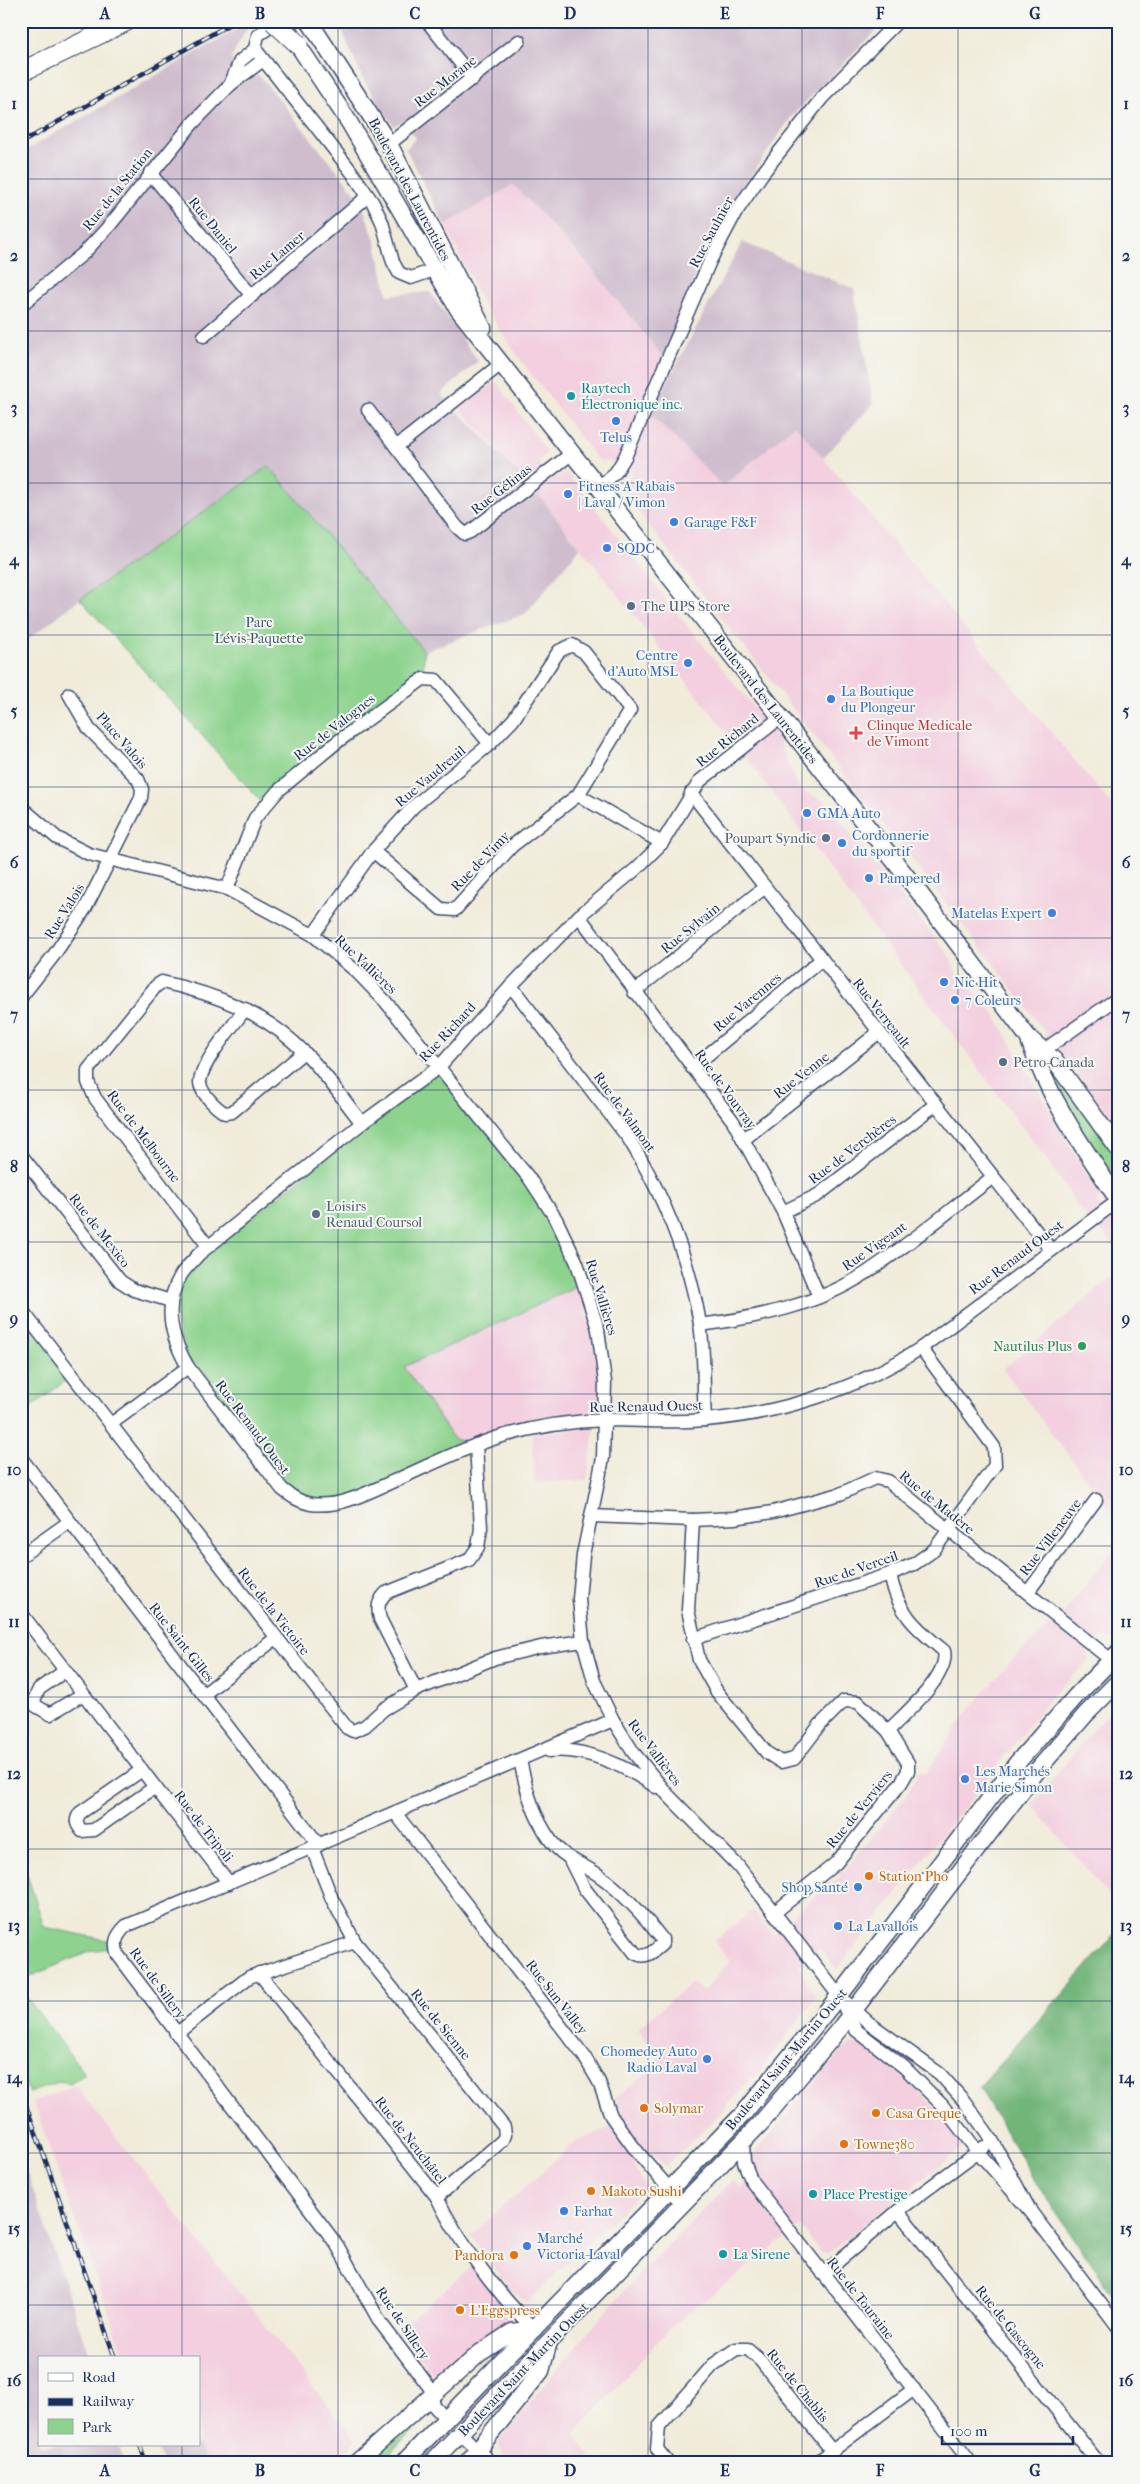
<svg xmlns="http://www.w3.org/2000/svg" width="1140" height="2484" font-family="'IM FELL French Canon',serif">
<rect width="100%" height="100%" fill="#f6f6f2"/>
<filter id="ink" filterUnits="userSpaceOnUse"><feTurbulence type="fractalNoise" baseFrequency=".02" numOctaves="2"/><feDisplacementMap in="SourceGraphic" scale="10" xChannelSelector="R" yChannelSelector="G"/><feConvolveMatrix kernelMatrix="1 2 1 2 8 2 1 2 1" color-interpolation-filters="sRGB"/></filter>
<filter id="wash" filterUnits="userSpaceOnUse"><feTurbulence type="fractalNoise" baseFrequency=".0096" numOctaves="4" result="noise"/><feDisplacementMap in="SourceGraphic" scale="20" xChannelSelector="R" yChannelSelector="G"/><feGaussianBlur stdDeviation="1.12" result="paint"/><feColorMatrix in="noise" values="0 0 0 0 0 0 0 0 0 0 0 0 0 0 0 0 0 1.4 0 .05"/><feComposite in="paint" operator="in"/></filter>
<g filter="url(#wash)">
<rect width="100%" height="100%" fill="#f1ecda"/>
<g fill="#f3cfdf">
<path d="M513,185L588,264L663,357L650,414L795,424L1119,814V1130L1006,980L640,514L628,494L632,466L597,459L522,362L481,301L445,225Z"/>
<path d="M496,381L547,452L538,462L552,480L566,471L673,608L776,735L799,789L824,801L946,951L958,976L993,1012L1100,1198L1096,1203L1119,1225V1253L1102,1231L1082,1212L1052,1167L742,752L535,490L459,408Z"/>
<path d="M1119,1272V1522L1003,1369Z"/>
<path d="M579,1286L592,1331L599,1372L602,1411L538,1418L491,1431L476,1445L454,1439L404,1367Z"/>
<path d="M595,1427L587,1480L535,1483L532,1434Z"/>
<path d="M1119,1542V1631L1110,1639L1102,1637L1087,1651L1089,1660L1052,1696L837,1969L820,1948L799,1967L816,1997L764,2066L705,2129L665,2166L651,2151L633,2165L646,2187L526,2303L514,2293L471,2236L576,2141L607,2129L625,2118L615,2098L661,2062L638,2028L692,1982L703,1992L730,1961L715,1941L753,1910L774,1935L793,1915L838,1878L904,1798L920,1771L926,1773L970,1709L1012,1660L1069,1607Z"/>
<path d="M1119,1704V1907L1032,1805L1096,1726Z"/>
<path d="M852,2043L860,2044L906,2079L927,2099L965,2146L829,2252H821L800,2226L674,2324L574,2434L591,2456L583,2463H506L498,2443L572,2351L630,2284L733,2180L741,2188L757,2172L752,2156L840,2053Z"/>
<path d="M75,2085L356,2441L330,2463H206L199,2440V2358H125L33,2102Z"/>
<path d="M473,2265L512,2316L507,2323L444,2377H435L398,2331Z"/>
</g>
<g fill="#cfbdce">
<path d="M251,21L231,58L245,83L256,75L260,76L357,195L353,199L363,208L375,240L388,295L430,292L478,361L441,394L535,490L580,548L525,614L424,651L380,604L269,467L80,599L21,645V153Z"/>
<path d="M338,21H885L792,116L730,206L709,245L663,357L588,264L513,185L445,225L406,149L416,138L402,121L394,126L362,78Z"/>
<path d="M742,242L854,289L873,404L823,458L795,425L723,486L650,414Z"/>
<path d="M21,2155L90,2358H39V2445H119L125,2463H21Z"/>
<path d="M199,2440L206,2463H162L156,2445H199Z"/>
</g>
<g fill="#8dd38e" stroke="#548176">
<path d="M269,466L424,651L423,679L265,806L80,599Z"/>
<path d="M1052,1066L1109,1145L1119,1165V1182L1076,1124L1048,1069Z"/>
<path d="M439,1067L556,1219L579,1286L404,1367L454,1439L476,1445L347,1501L296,1500L188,1367L171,1301L181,1275Z"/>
<path d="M32,1323L73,1375L21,1415V1331Z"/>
<path d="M21,1856L44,1927L116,1942L115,1947L91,1951L21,1980Z"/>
<path d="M21,1990L85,2074L70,2084L61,2081L29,2093L21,2071Z"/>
<path d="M420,2414L424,2419L381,2463H364Z"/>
</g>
<path fill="#72b579" stroke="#46726c" d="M1119,1930V2303L1044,2196L979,2087Z"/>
</g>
<g filter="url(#ink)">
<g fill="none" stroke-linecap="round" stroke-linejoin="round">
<g stroke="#3b4b71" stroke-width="15">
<g id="minor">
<path d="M427,21L473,79"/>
<path d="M255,49L351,171L373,203L382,222L393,262L399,273L411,278L434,270"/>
<path d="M255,49L258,35L279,21"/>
<path d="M230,85L240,61L255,49"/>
<path d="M389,144L519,41"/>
<path d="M150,173L252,296"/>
<path d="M21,305L84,253L110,225L192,124L230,85L263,60"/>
<path d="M204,336L368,196"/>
<path d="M368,410L457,527L465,534L470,532L571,454"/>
<path d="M396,447L501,364"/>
<path d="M599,487L616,472L625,457L710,261L736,212L762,174L822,98L898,21"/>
<path d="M781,717L700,781L662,843L636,869L579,916L511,986L439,1067L362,1123L199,1254C193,1261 186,1267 181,1275C162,1306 171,1338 188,1367L282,1489C291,1496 299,1502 311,1504C341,1508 368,1492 394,1481C428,1466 463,1448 499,1437C533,1427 571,1421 607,1420C639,1420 672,1423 705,1420C780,1414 858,1389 921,1348L1119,1200"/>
<path d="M691,793L1051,1250"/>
<path d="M578,795L662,843"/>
<path d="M21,807L57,838L89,854L227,889L313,935L357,972L385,1001L529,1178L556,1219L577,1263L598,1329L605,1382L603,1458L583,1555L579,1599L583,1641L594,1681L613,1720L633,1752L668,1795L738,1866L839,1996L868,2022L940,2074L964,2101L992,2140L1031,2212"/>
<path d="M227,889L255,818L278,791L337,742L423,679L436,680L490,744"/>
<path d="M579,916L733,1121L783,1212L819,1297"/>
<path d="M313,935L373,851L414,806L490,744L513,720L559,651L572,645L584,652L630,710L578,795L512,846L455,910L441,909L373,851"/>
<path d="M511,986L629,1139C664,1196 689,1258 700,1324C705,1355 703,1389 705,1420"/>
<path d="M634,992L765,887"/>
<path d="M21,997L54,955L85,909L141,798L142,789L138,779L89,729L69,694"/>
<path d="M245,1009C234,1025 200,1064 200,1083C201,1093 216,1108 225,1113L232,1112L304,1052"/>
<path d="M1037,1055L1119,997"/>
<path d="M692,1068L822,959"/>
<path d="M743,1140L878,1033"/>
<path d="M21,1155L120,1281L134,1290L171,1301"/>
<path d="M783,1212L818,1195L936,1104"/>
<path d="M208,1246L95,1098L88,1082V1070L156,986L162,982C215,994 266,1013 304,1052C326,1073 343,1100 362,1123"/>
<path d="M21,1309L347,1728L353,1731L365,1726L384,1709L416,1690L495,1658L541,1647L583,1641"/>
<path d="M700,1325C756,1318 818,1305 866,1273C910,1244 951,1209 993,1177"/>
<path d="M111,1424L188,1367"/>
<path d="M21,1458L319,1845"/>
<path d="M591,1516L693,1520L734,1518L773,1512L840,1494L875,1478L888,1481L1111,1660"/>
<path d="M693,1520L688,1610L699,1660L717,1692L767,1753L781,1762L794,1759L820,1725L844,1701L858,1702L888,1731L908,1763V1771L901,1783L836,1863L774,1913"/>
<path d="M21,1556L69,1522"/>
<path d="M1028,1592L1096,1500"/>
<path d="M21,1613L229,1883"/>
<path d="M693,1639L890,1574L914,1564L934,1550L995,1465L994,1447L921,1348"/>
<path d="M65,1671L39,1689L34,1700L36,1706L50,1714L83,1694"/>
<path d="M416,1690L380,1619C377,1608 378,1601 386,1593L469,1560L478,1547L481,1528L476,1445"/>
<path d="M204,1694L276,1638"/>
<path d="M888,1731C904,1714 950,1676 944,1651C916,1628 897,1612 890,1574"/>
<path d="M549,1751C587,1747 625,1766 656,1787"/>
<path d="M520,1760C526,1789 533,1816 551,1841C564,1859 583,1864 600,1876C624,1893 644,1916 662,1939V1944C654,1951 646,1960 635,1953L584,1888L570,1860"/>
<path d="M142,1770L80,1813C75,1820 76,1824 82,1831L94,1830L155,1787"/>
<path d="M396,1814L584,2056L599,2082L611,2116L635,2149L683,2205"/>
<path d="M312,1848L332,1899L355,1942L504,2127L505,2135L503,2140L437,2197"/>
<path d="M259,1973L437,2197C456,2239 500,2297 534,2329"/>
<path d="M845,2009L856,2030L904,2067L942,2105L978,2152L1031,2212L1119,2328"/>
<path d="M176,2034L249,1977L355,1942"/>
<path d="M743,2144L744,2162L752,2182L971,2463"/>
<path d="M898,2211L1099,2463"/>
<path d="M823,2274L898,2211L984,2147"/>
<path d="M446,2419L434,2406L430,2388L380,2322L337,2245L118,1955C113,1942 117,1935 126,1926L613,1720"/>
<path d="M460,2433L491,2463"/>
<path d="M668,2463L657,2449L659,2427L713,2365L736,2349H748L761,2361L832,2451"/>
<path d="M816,2463L914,2389"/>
</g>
</g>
<g stroke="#3b4b71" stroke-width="19">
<g id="major">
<path d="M309,21L389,144L483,328"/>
<path d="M290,33L349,122L458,309L918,891L1028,1037L1054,1060L1119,1150"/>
<path d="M1028,1037C1048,1098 1084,1149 1119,1201"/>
<path d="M356,2463L480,2353L512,2332L534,2329"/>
<path d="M403,2463L744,2113L847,1986L1017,1763L1076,1696L1119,1652"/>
<path d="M431,2463L760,2124L841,2027L1040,1767L1086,1714L1119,1681"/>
<path d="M467,2463L541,2371L548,2345"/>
</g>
</g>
<g stroke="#3b4b71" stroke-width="21">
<path id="highway" d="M21,72L127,21"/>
</g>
<use href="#minor" stroke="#fff" stroke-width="12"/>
<use href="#major" stroke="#fff" stroke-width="16"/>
<use href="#highway" stroke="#fff" stroke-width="19"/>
<g stroke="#1b2f5e" stroke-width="4.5">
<g id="rail">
<path d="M21,143L235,21"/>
<path d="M21,2091L115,2358"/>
<path d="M140,2445L146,2463"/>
</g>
</g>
<use href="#rail" stroke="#f6f6f2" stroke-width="2.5" stroke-dasharray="8" stroke-linecap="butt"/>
<g stroke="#3b4b71" stroke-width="21" stroke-linecap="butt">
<path id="highway-bridge" d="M273,21L298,44"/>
</g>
<use href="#highway-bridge" stroke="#fff" stroke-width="19"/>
</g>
</g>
<path fill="none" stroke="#1b2f5e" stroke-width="1" stroke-opacity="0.55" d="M182,21V2358M338,21V2463M492,21V2463M648,21V2463M802,21V2463M958,21V2463M21,179H1119M21,331H1119M21,483H1119M21,635H1119M21,787H1119M21,938H1119M21,1090H1119M21,1242H1119M21,1394H1119M21,1546H1119M21,1697H1119M21,1849H1119M21,2001H1119M21,2153H1119M21,2305H1119M182,2445V2463"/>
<g fill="#0f9aa8" stroke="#f6f6f2" stroke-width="2">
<circle cx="571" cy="396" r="5"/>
<circle cx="813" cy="2194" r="5"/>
<circle cx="723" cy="2254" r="5"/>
</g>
<g fill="#3f7fe0" stroke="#f6f6f2" stroke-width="2">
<circle cx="616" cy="421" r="5"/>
<circle cx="568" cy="494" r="5"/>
<circle cx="674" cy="522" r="5"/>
<circle cx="607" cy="548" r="5"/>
<circle cx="688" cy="663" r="5"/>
<circle cx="831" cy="699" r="5"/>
<circle cx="807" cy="813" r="5"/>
<circle cx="842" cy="843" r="5"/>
<circle cx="869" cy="878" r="5"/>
<circle cx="1052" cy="913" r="5"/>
<circle cx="944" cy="982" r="5"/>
<circle cx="955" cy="1000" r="5"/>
<circle cx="965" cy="1779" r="5"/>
<circle cx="858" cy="1887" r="5"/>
<circle cx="838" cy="1926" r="5"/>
<circle cx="707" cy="2059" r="5"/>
<circle cx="564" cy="2211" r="5"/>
<circle cx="527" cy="2246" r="5"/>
</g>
<g fill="#5c6f8a" stroke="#f6f6f2" stroke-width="2">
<circle cx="631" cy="606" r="5"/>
<circle cx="826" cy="838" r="5"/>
<circle cx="1003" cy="1062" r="5"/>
<circle cx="316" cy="1214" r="5"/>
</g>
<path fill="#e0444e" stroke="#f6f6f2" stroke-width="2" d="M853.5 725.5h5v5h5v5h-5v5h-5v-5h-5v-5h5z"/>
<circle fill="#2e9e5b" stroke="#f6f6f2" stroke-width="2" cx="1082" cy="1346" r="5"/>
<g fill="#e8710a" stroke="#f6f6f2" stroke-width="2">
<circle cx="869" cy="1876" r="5"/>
<circle cx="644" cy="2108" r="5"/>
<circle cx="876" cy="2113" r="5"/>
<circle cx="844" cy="2144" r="5"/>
<circle cx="591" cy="2191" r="5"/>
<circle cx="514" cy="2255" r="5"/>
<circle cx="460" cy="2310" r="5"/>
</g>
<g text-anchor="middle" stroke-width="4" stroke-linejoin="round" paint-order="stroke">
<g font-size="14" fill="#1b2f5e" stroke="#f6f6f2">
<text transform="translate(445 81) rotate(-38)" y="5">Rue Morane</text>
<text transform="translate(117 189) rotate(-51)" y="5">Rue de la Station</text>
<text transform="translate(410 189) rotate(62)" y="5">Boulevard des Laurentides</text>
<text transform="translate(213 225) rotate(51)" y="5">Rue Daniel</text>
<text transform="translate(711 232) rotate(-62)" y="5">Rue Saulnier</text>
<text transform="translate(277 255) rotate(-40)" y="5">Rue Lamer</text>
<text transform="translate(501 489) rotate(-38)" y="5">Rue Gélinas</text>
<text transform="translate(766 699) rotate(52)" y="5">Boulevard des Laurentides</text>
<text transform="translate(334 727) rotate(-38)" y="5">Rue de Valognes</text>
<text transform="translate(122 740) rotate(49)" y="5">Place Valois</text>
<text transform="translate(727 740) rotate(-39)" y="5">Rue Richard</text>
<text transform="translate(430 776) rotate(-40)" y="5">Rue Vaudreuil</text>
<text transform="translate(480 861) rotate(-46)" y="5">Rue de Vimy</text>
<text transform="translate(64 911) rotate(-58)" y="5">Rue Valois</text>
<text transform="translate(690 928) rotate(-39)" y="5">Rue Sylvain</text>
<text transform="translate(366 964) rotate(43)" y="5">Rue Vallières</text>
<text transform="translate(747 1002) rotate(-40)" y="5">Rue Varennes</text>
<text transform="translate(882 1013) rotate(52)" y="5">Rue Verreault</text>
<text transform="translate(447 1032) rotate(-47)" y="5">Rue Richard</text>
<text transform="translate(801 1075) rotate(-38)" y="5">Rue Venne</text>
<text transform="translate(726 1089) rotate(54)" y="5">Rue de Vouvray</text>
<text transform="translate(625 1112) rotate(54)" y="5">Rue de Valmont</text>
<text transform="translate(144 1136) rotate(53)" y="5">Rue de Melbourne</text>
<text transform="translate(852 1149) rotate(-37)" y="5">Rue de Verchères</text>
<text transform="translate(100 1230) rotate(52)" y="5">Rue de Mexico</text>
<text transform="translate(874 1246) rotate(-35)" y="5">Rue Vigeant</text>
<text transform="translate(1016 1257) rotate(-37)" y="5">Rue Renaud Ouest</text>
<text transform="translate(602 1297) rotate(73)" y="5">Rue Vallières</text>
<text transform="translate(646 1406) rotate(-1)" y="5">Rue Renaud Ouest</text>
<text transform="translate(253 1427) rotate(53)" y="5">Rue Renaud Ouest</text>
<text transform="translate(937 1502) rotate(39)" y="5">Rue de Madère</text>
<text transform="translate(1050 1537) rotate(-53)" y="5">Rue Villeneuve</text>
<text transform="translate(856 1569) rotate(-19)" y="5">Rue de Verceil</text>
<text transform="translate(274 1611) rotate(52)" y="5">Rue de la Victoire</text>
<text transform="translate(182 1642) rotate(52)" y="5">Rue Saint-Gilles</text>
<text transform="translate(655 1752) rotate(53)" y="5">Rue Vallières</text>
<text transform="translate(859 1809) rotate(-51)" y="5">Rue de Verviers</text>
<text transform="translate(204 1826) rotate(52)" y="5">Rue de Tripoli</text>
<text transform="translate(158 1983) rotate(54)" y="5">Rue de Sillery</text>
<text transform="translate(557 1997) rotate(52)" y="5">Rue Sun Valley</text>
<text transform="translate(441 2024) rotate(51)" y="5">Rue de Sienne</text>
<text transform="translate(786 2059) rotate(-50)" y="5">Boulevard Saint-Martin Ouest</text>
<text transform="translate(411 2140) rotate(52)" y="5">Rue de Neuchâtel</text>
<text transform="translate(861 2298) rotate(52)" y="5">Rue de Touraine</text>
<text transform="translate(403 2323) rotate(56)" y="5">Rue de Sillery</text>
<text transform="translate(1011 2327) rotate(51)" y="5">Rue de Gascogne</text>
<text transform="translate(523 2369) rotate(-46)" y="5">Boulevard Saint-Martin Ouest</text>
<text transform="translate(798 2385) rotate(51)" y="5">Rue de Chablis</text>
</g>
<g font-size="14" fill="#0d838f" stroke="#f6f6f2" text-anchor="start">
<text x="581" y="393">Raytech<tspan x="581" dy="16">Électronique inc.</tspan></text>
<text x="823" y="2199">Place Prestige</text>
<text x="733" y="2259">La Sirene</text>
</g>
<g font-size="14" fill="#366cbe" stroke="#f6f6f2" text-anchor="start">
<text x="616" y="442" text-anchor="middle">Telus</text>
<text x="578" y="491">Fitness A Rabais<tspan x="578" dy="16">| Laval / Vimon</tspan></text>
<text x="684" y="527">Garage F&amp;F</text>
<text x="617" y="553">SQDC</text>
<text x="678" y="660" text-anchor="end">Centre<tspan x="678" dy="16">d'Auto MSL</tspan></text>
<text x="841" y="696">La Boutique<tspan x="841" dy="16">du Plongeur</tspan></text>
<text x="817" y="818">GMA Auto</text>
<text x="852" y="840">Cordonnerie<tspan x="852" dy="16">du sportif</tspan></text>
<text x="879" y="883">Pampered</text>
<text x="1042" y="918" text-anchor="end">Matelas Expert</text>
<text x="954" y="987">Nic Hit</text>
<text x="965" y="1005">7 Coleurs</text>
<text x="975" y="1776">Les Marchés<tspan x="975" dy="16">Marie Simon</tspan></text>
<text x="848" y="1892" text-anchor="end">Shop Santé</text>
<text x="848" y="1931">La Lavallois</text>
<text x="697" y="2056" text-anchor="end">Chomedey Auto<tspan x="697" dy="16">Radio Laval</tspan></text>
<text x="574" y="2216">Farhat</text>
<text x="537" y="2243">Marché<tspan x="537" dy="16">Victoria-Laval</tspan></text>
</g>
<g font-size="14" fill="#4e5e75" stroke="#f6f6f2" text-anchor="start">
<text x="641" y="611">The UPS Store</text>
<text x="816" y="843" text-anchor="end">Poupart Syndic</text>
<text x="1013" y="1067">Petro-Canada</text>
<text x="326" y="1211">Loisirs<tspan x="326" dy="16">Renaud Coursol</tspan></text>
</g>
<g font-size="14" fill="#38586a" stroke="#f6f6f2">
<text x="259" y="627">Parc<tspan x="259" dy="16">Lévis-Paquette</tspan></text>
</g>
<g font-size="14" fill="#be3a42" stroke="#f6f6f2" text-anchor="start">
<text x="867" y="730">Clinque Medicale<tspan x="867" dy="16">de Vimont</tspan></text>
</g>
<g font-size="14" fill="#27864d" stroke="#f6f6f2" text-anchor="end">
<text x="1072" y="1351">Nautilus Plus</text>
</g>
<g font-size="14" fill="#c56008" stroke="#f6f6f2" text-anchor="start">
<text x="879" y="1881">Station Pho</text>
<text x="654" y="2113">Solymar</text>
<text x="886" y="2118">Casa Greque</text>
<text x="854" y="2149">Towne380</text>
<text x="601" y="2196">Makoto Sushi</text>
<text x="504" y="2260" text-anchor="end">Pandora</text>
<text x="470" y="2315">L'Eggspress</text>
</g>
</g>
<rect width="1140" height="2484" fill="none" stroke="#f6f6f2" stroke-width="55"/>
<rect x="38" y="2356" width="162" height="90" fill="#f6f6f2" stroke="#9ea6b7"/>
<rect x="48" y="2373" width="25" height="8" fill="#ffffff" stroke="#9ea6b7"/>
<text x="82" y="2382" font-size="15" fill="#1b2f5e">Road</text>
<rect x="48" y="2398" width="25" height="8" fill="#1b2f5e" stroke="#9ea6b7"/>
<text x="82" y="2406" font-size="15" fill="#1b2f5e">Railway</text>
<rect x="48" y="2419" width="25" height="15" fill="#8dd38e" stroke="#9ea6b7"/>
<text x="82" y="2432" font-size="15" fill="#1b2f5e">Park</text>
<path d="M942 2436v8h131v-8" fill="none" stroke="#1b2f5e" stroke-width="2.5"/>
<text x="950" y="2436" font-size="15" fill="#1b2f5e" stroke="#f6f6f2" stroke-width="4" paint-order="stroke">100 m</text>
<rect x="28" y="28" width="1084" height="2428" fill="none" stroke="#1b2f5e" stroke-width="2"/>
<g font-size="16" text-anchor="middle" font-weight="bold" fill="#1b2f5e">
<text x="105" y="19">A</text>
<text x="260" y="19">B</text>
<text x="415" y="19">C</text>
<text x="570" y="19">D</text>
<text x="725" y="19">E</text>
<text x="880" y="19">F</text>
<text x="1035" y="19">G</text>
<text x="14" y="109">1</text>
<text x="1126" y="109">1</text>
<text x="14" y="261">2</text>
<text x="1126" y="261">2</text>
<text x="14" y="413">3</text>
<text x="1126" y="413">3</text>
<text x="14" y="565">4</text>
<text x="1126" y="565">4</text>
<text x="14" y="716">5</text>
<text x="1126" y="716">5</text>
<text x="14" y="868">6</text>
<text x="1126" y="868">6</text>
<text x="14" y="1020">7</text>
<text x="1126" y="1020">7</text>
<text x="14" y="1172">8</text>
<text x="1126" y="1172">8</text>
<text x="14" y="1324">9</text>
<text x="1126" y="1324">9</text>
<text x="14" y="1475">10</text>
<text x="1126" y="1475">10</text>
<text x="14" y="1627">11</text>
<text x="1126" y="1627">11</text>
<text x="14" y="1779">12</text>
<text x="1126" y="1779">12</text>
<text x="14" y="1931">13</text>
<text x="1126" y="1931">13</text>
<text x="14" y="2083">14</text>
<text x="1126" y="2083">14</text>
<text x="14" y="2234">15</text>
<text x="1126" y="2234">15</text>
<text x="14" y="2386">16</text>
<text x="1126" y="2386">16</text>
<text x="105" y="2476">A</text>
<text x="260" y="2476">B</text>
<text x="415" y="2476">C</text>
<text x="570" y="2476">D</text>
<text x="725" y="2476">E</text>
<text x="880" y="2476">F</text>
<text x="1035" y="2476">G</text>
</g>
</svg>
